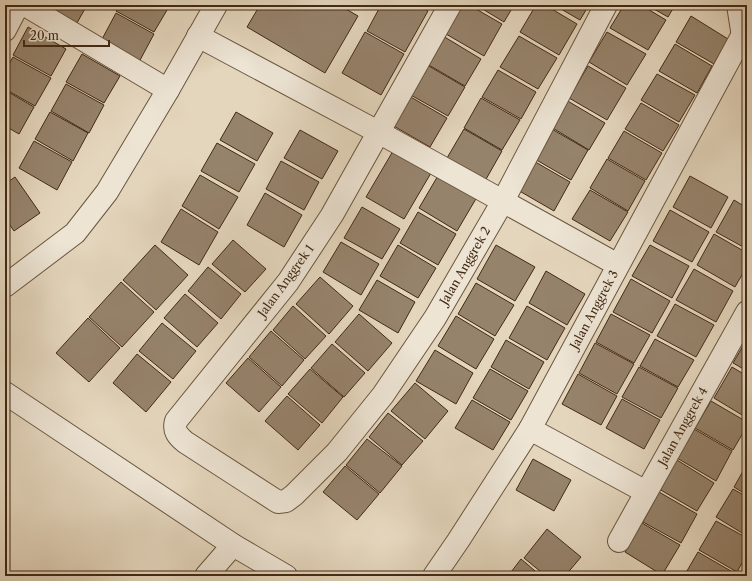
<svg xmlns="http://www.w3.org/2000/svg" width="752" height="581" font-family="'Libre Caslon Text',serif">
<rect width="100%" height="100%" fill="#e4d6bd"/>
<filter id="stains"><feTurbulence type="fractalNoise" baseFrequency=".005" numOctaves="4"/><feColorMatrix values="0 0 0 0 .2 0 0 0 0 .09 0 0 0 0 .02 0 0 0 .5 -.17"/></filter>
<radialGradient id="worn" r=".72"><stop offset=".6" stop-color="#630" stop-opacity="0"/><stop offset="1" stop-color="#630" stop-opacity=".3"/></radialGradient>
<g fill="#96836c" stroke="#422a15">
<path d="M45,5H87L77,23Z"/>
<path d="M120,5H170L154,32L116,11Z"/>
<path d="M260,5H339L358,16L325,73L247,27Z"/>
<path d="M381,5H418L428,11L405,52L367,31Z"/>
<path d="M462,5H469L502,24L484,56L446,34Z"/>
<path d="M476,5H514L504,22Z"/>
<path d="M536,5H545L577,24L559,55L520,32Z"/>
<path d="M554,5H589L580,20Z"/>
<path d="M624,5H641L666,20L648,50L610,28Z"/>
<path d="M647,5H675L668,17Z"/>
<path d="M116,13L154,34L139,62L101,41Z"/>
<path d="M691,16L728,39L714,64L676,42Z"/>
<path d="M28,27L66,49L51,76L13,55Z"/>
<path d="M365,32L404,54L381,95L342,73Z"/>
<path d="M607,32L646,54L627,85L589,62Z"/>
<path d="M443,36L481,59L465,86L427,64Z"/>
<path d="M519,36L557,58L538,89L500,67Z"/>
<path d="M675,44L712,66L697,93L659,71Z"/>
<path d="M82,54L120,76L104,103L66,82Z"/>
<path d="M13,57L51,78L35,106L5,89V71Z"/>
<path d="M427,65L465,87L448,116L409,94Z"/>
<path d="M588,66L626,88L607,120L569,98Z"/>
<path d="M498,70L536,92L521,119L482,97Z"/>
<path d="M657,74L695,95L679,122L641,100Z"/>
<path d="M66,84L104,105L89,133L51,111Z"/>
<path d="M5,90L34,107L19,134L5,126Z"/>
<path d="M409,96L447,118L430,147L392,125Z"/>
<path d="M481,98L520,120L502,150L464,128Z"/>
<path d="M566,100L605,123L589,150L551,127Z"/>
<path d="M641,103L679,125L663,151L625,129Z"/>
<path d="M50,112L88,133L73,161L35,139Z"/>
<path d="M236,112L273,133L257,161L220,140Z"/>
<path d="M550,128L588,150L571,180L533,158Z"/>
<path d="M464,129L502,151L485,181L447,158Z"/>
<path d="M300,130L338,151L322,179L284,158Z"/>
<path d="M624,131L662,153L646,180L608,158Z"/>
<path d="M34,141L72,162L57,190L19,168Z"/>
<path d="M217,143L255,164L239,192L201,171Z"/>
<path d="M393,151L431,173L404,219L366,197Z"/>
<path d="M607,159L645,181L628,211L590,188Z"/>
<path d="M532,160L570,182L554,211L516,189Z"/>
<path d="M281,161L319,182L304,210L266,189Z"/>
<path d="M439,174L477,197L457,231L419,208Z"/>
<path d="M200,175L238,197L219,229L182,206Z"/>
<path d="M690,176L728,197L711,228L673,207Z"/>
<path d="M15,177L40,213L14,231L5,218V184Z"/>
<path d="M590,190L628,212L610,241L572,219Z"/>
<path d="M265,193L302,215L284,247L247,225Z"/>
<path d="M734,200L747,208V249L716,232Z"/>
<path d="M362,207L400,229L382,259L344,238Z"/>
<path d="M181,209L218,232L199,265L161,242Z"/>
<path d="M670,210L709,232L692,262L653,241Z"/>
<path d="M418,212L456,234L438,265L400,243Z"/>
<path d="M714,234L747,253V266L735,287L697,265Z"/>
<path d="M233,240L266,269L245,292L212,264Z"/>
<path d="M341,242L379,264L361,295L323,272Z"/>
<path d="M155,245L188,275L156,310L123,280Z"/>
<path d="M398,245L436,268L418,298L380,276Z"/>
<path d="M496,245L535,267L515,301L477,279Z"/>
<path d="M650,245L689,266L672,298L632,276Z"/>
<path d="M208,267L241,294L221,319L188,291Z"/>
<path d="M694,269L733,291L716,322L676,300Z"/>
<path d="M546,271L585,294L567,325L529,303Z"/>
<path d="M320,277L353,306L329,334L296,304Z"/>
<path d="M631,279L670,301L652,333L613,312Z"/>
<path d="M377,280L415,302L398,333L359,310Z"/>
<path d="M121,282L154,312L122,347L89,317Z"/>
<path d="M476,283L514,305L495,336L458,314Z"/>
<path d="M185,294L218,323L197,347L164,318Z"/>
<path d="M675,304L714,325L696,357L657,336Z"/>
<path d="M293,306L326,336L305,359L273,330Z"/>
<path d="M527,306L565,328L547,360L509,338Z"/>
<path d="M359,314L392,343L368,371L335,342Z"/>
<path d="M611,314L650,335L634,363L596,342Z"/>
<path d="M456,316L494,339L476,369L438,346Z"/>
<path d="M88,318L120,348L89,382L56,353Z"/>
<path d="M162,323L196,351L173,379L139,351Z"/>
<path d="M271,331L304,360L282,386L249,357Z"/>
<path d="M655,339L694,360L678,387L640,366Z"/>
<path d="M747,339V371L733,363Z"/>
<path d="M506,340L544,362L529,389L491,367Z"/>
<path d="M595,343L634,364L617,394L579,373Z"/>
<path d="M332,344L365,373L344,397L311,368Z"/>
<path d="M435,350L473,373L456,404L416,381Z"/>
<path d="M137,354L171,382L146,412L113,383Z"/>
<path d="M248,358L281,387L259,412L226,383Z"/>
<path d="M639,367L678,388L661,418L622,397Z"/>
<path d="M732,367L747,376V418L714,398Z"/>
<path d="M310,369L343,397L322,423L288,394Z"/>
<path d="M490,369L528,391L511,420L473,398Z"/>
<path d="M578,374L617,396L601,425L562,404Z"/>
<path d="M415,383L448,411L425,439L391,411Z"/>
<path d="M287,396L320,425L298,450L265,421Z"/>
<path d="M622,399L660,420L644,449L606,428Z"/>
<path d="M472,400L510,422L493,450L455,428Z"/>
<path d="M711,401L747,422V426L733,450L695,428Z"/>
<path d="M388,413L423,441L402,465L369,437Z"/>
<path d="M694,429L732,451L716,481L677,458Z"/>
<path d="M367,439L402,466L380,493L346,465Z"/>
<path d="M533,459L571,480L554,511L516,490Z"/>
<path d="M677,460L714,483L697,511L659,489Z"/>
<path d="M747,464V495L734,487Z"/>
<path d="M345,466L379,494L357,520L323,492Z"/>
<path d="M733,489L747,497V536L716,517Z"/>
<path d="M659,492L697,514L681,543L643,522Z"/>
<path d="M716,521L747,538V554L737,572L699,550Z"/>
<path d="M642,523L680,545L662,575L625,552Z"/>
<path d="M547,529L581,557L565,576H546L524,558Z"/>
<path d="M698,552L736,574L734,576H684Z"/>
<path d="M521,559L541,576H508Z"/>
</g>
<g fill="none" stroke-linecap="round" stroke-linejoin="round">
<g stroke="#6a553f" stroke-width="24">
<g id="minor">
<path d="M25,5L168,90"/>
<path id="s1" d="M450,5L332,215L288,282L176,421C173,431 178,436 185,442L278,502L286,501L294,495L337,452L383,395L435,318L503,201L606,5"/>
<path d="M738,5L745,49"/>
<path d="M5,30L18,5"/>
<path d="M198,36L380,133L618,265"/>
<path d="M5,286L75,233L107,192L168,90L216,5"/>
<path d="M5,393L233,545L286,576"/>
<path d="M530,429L646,492"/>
<path id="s2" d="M619,541L747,312"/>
<path d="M206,576L233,545"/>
<path id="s3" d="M434,576L458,541L530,429L742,36"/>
</g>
</g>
<use href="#minor" stroke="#ede4d4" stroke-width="22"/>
</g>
<g text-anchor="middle" stroke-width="3" stroke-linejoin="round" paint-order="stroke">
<g font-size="12" fill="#422a15" stroke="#ede4d4">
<text dy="4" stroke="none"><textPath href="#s1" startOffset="940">Jalan Anggrek 2</textPath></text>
<text transform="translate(286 281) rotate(-54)" y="4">Jalan Anggrek 1</text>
<text dy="4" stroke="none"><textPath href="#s3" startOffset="311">Jalan Anggrek 3</textPath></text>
<text dy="4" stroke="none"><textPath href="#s2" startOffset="131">Jalan Anggrek 4</textPath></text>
</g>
</g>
<rect width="752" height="581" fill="none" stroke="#e4d6bd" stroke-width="20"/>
<rect x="6" y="6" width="740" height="569" fill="none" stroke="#422a15" stroke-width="2"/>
<rect x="10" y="10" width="732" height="561" fill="none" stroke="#422a15"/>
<path d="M24 40v6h85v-6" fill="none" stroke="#422a15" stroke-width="2"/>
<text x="30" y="40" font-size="12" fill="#422a15" stroke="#ede4d4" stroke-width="3" paint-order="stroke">20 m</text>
<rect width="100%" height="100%" filter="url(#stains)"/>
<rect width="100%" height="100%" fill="url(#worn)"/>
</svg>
